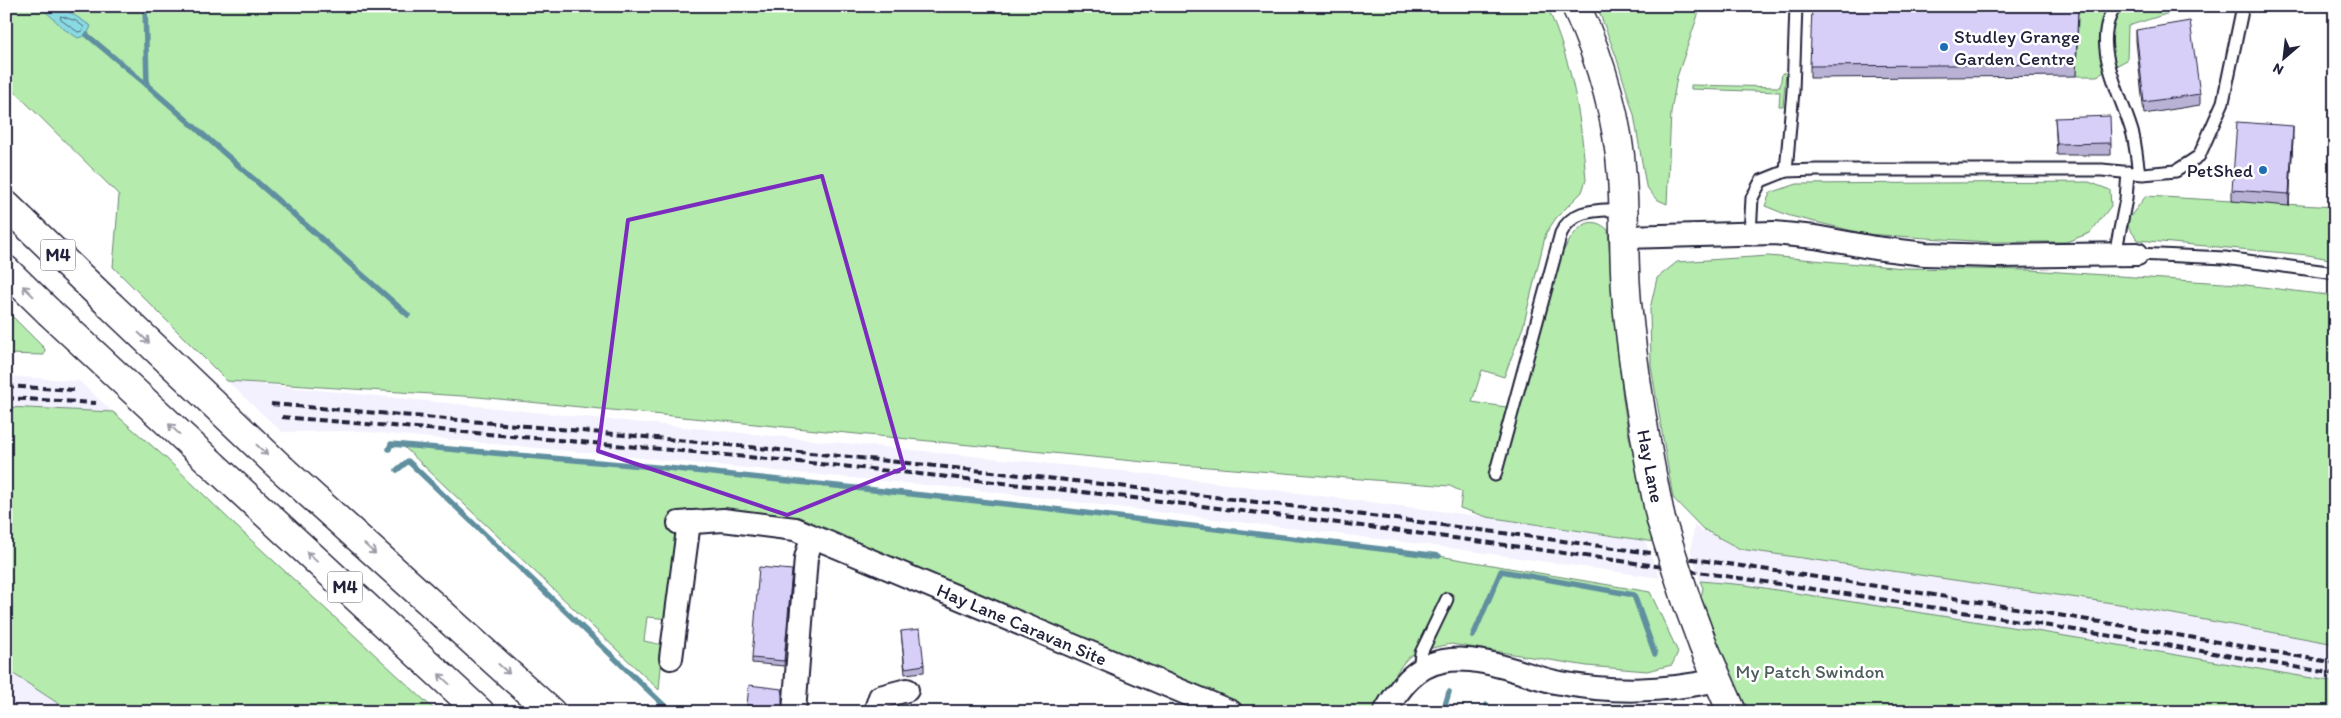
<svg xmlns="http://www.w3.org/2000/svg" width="2341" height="718" font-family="Itim,sans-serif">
<rect width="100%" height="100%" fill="#fff"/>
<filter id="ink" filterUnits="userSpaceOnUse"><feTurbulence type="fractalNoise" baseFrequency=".02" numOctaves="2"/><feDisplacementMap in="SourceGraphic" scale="10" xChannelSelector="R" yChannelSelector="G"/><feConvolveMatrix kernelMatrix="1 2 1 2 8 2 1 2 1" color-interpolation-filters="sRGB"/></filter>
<g filter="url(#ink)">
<g fill="#f3f1fd">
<path d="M6,376L79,381L113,412L6,407Z"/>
<path d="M227,381L1141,473L1487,517L1645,541L1660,578L1428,545L968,489L357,431L282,432Z"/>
<path d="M1694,526L1740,549L2119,604L2335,644V682L2030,630L1745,585L1700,581L1691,551Z"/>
<path d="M6,669L71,712H6Z"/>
</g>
<g fill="#b5ebad" stroke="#6c8674">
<path d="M6,6H1547C1573,66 1581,115 1586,180L1582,192L1556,218L1546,233L1523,327L1504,377L1482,370L1472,402L1520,409L1560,257C1570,239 1585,208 1608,230L1613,308L1623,399L1628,432L1646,507L1645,512L1655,542L1487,517L1460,508L1462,492L1450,486L1144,462L478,397L227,381L113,267L119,195L6,83Z"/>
<path d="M1597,6H1701L1677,77L1671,112L1667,204L1656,199L1646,186L1634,115L1616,56Z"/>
<path d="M2066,6H2192L2128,26L2127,60L2097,76H2076L2078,19H2067Z"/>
<path d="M1782,73H1786L1783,106H1779L1780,92L1691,89V85L1780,87Z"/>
<path d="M2089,182L2110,190L2111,206L2090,233L2066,242H1988L1866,234L1790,216L1765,206L1770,193L1797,184Z"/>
<path d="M2146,196L2335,207V260L2308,255L2138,240L2128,227L2129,218Z"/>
<path d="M1768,256L1904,268L2030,270L2238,284L2335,296V644L2119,604L1740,549L1703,529L1673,498L1651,366L1650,309L1657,278L1677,262Z"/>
<path d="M6,310L45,349L44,355L6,354Z"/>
<path d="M6,407L113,412L166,458L236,526L437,712H71L6,669Z"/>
<path d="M402,445L667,468L1044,508L1439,556L1650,592L1678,652L1672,665L1647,671L1587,666L1451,644C1437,647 1424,649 1412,655C1399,663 1382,698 1375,712H1256L1031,620L749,512L688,511L673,513V531L680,535L670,619L647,617L644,641L663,645L659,690Z"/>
<path d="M1700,581L1745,585L2030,630L2335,682V712H1749L1725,662L1701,597L1703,588Z"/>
</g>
<path fill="#89dae2" stroke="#60909f" d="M40,6H60L91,26L87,35L78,38L64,29Z"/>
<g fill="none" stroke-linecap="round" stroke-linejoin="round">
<path stroke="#4b6c7e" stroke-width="1" d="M61,16L76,21L84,27L83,31L78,32L61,20Z"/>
<g stroke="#60909f" stroke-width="5.5">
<path d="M145,6L147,85"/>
<path d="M87,35L147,85L408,315"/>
<path d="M389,449L391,444L667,468L1044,508L1439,556"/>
<path d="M397,470L408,461L671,712"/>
<path d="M1473,636L1501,571L1634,595L1655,654"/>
<path d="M1487,705L1489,712"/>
<path d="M1443,712L1449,692"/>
</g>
<g stroke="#22223b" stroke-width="15">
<g id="lane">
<path d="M2116,6C2088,43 2123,97 2133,135C2136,148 2137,161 2139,173"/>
<path d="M1786,171L1793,91L1796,6"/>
<path d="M1750,234L1752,198L1761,181L1786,171L1817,170H2102L2143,174L2176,171L2199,156L2223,102L2243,6"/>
<path d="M2137,254L2225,258L2335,273"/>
<path d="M2115,255L2126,199L2128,172"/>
<path d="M1495,475L1561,233C1574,207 1597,211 1623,209"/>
<path d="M1419,671L1421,653L1447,599"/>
</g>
</g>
<g stroke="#22223b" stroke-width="26">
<g id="street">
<path d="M1624,237L1774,233L1815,237L1875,248L1925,254L1996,256L2137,254"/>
<path d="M679,523L723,520L795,529L1231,712"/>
<path d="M671,658L689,522"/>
<path d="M794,712L806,558L812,537"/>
<path d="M875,712L880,697L907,690"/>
<path d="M1385,712C1399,688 1415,666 1443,661C1480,654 1520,674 1555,682C1611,693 1662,692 1718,680"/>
</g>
</g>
<g stroke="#22223b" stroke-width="31">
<g id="secondary">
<path d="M1576,6C1601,60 1618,118 1622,177C1625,219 1623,261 1627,303C1634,376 1646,448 1661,520"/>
<path d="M1686,599L1703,645L1732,712"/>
</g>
</g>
<g stroke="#22223b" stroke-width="31">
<g id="highway">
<path d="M6,205L109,304"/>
<path d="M6,270L49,312"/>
<path d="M210,462L480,712"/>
<path d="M282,469L551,712"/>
</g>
</g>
<use href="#lane" stroke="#fff" stroke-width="11"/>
<use href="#street" stroke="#fff" stroke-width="22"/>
<use href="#secondary" stroke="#fff" stroke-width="28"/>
<use href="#highway" stroke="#fff" stroke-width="28"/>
<g stroke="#22223b" stroke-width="4" stroke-dasharray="8 4" stroke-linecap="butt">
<path d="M6,386L74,390"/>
<path d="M6,398L96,403"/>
<path d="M271,404C962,461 1652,538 2335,663"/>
<path d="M282,417C513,436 745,455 976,480C1431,530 1884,595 2335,674"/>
</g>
<g stroke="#22223b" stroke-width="31" stroke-linecap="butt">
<path id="secondary-bridge" d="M1661,520L1686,599"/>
</g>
<g stroke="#22223b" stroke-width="31" stroke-linecap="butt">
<g id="highway-bridge">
<path d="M109,304L282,469"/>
<path d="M49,312L210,462"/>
</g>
</g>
<use href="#secondary-bridge" stroke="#fff" stroke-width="28"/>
<use href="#highway-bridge" stroke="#fff" stroke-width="28"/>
</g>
<g fill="#b9b2d5" stroke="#22223b">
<path d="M2067,7H2078L2076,76L1810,78V66Z"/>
<path d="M2136,30L2200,94V105L2144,114L2136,41Z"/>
<path d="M2055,118L2111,143V155H2057Z"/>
<path d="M2293,138L2289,206L2232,201V190Z"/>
<path d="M792,575L784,666L752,663V658Z"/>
<path d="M901,631L924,665V672L905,674Z"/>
<path d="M782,689V712L747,711V705Z"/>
</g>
<path fill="#9691ae" stroke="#22223b" d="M2293,126V138L2289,206V194Z"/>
<g fill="#d7cff8" stroke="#22223b">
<path d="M1812,6H2067L2078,7L2076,64L1810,66Z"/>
<path d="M2190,21L2200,94L2144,102L2136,30Z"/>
<path d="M2110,116L2111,143L2057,144L2055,118Z"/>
<path d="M2237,122L2293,126L2289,194L2232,190Z"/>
<path d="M759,567L792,570L784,661L752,658Z"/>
<path d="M920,629L924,665L905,668L901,631Z"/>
<path d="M749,685L782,689V709L747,705Z"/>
<path d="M1070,710V712H1053Z"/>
</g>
<defs><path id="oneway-shaft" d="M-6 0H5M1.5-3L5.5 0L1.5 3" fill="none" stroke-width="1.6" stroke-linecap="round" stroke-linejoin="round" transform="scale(1.25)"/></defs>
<g stroke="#9c9ca7">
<use href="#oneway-shaft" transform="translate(28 291) rotate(-136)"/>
<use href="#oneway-shaft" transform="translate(144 338) rotate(44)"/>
<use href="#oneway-shaft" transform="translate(174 429) rotate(-137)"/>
<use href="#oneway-shaft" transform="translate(262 450) rotate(44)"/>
<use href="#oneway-shaft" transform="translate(370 549) rotate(42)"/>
<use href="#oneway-shaft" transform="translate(312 557) rotate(-137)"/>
<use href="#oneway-shaft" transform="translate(504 669) rotate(42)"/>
<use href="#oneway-shaft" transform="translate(444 679) rotate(-137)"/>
</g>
</g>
<path fill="none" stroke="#7b2cbf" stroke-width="4" stroke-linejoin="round" d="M822,176L904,468L787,515L598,451L628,220Z"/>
<g fill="#1f6fb2" stroke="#fff" stroke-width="2">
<circle cx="1944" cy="47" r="5"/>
<circle cx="2263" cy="170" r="5"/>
</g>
<g text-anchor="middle" stroke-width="5" stroke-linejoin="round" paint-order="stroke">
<g fill="#fff" stroke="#646476" stroke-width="1">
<rect x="40.5" y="239.5" width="35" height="31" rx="4"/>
<rect x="327.5" y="571.5" width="35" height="31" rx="4"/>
</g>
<g font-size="18" font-weight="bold" fill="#22223b">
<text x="58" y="261">M4</text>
<text x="345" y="593">M4</text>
</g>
<g font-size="19" fill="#22223b" stroke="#fff" text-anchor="start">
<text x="1954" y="43">Studley Grange<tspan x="1954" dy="22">Garden Centre</tspan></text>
<text x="2253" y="177" text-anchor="end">PetShed</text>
</g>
<g font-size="19" fill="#22223b" stroke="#fff">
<text transform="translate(1651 466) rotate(79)" y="7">Hay Lane</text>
<text transform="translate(1022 624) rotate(23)" y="7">Hay Lane Caravan Site</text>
</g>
<g font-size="19" fill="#4e5e5d" stroke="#fff">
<text x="1810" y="678">My Patch Swindon</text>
</g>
</g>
<rect width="2341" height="718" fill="none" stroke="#fff" stroke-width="25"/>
<rect x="12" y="12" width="2316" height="693" fill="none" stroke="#22223b" stroke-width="2" filter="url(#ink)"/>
<g transform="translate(2284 58) rotate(208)" stroke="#ffffff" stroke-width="4" paint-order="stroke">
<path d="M0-4L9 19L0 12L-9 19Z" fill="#22223b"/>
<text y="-8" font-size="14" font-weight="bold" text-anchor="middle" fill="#22223b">N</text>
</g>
</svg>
